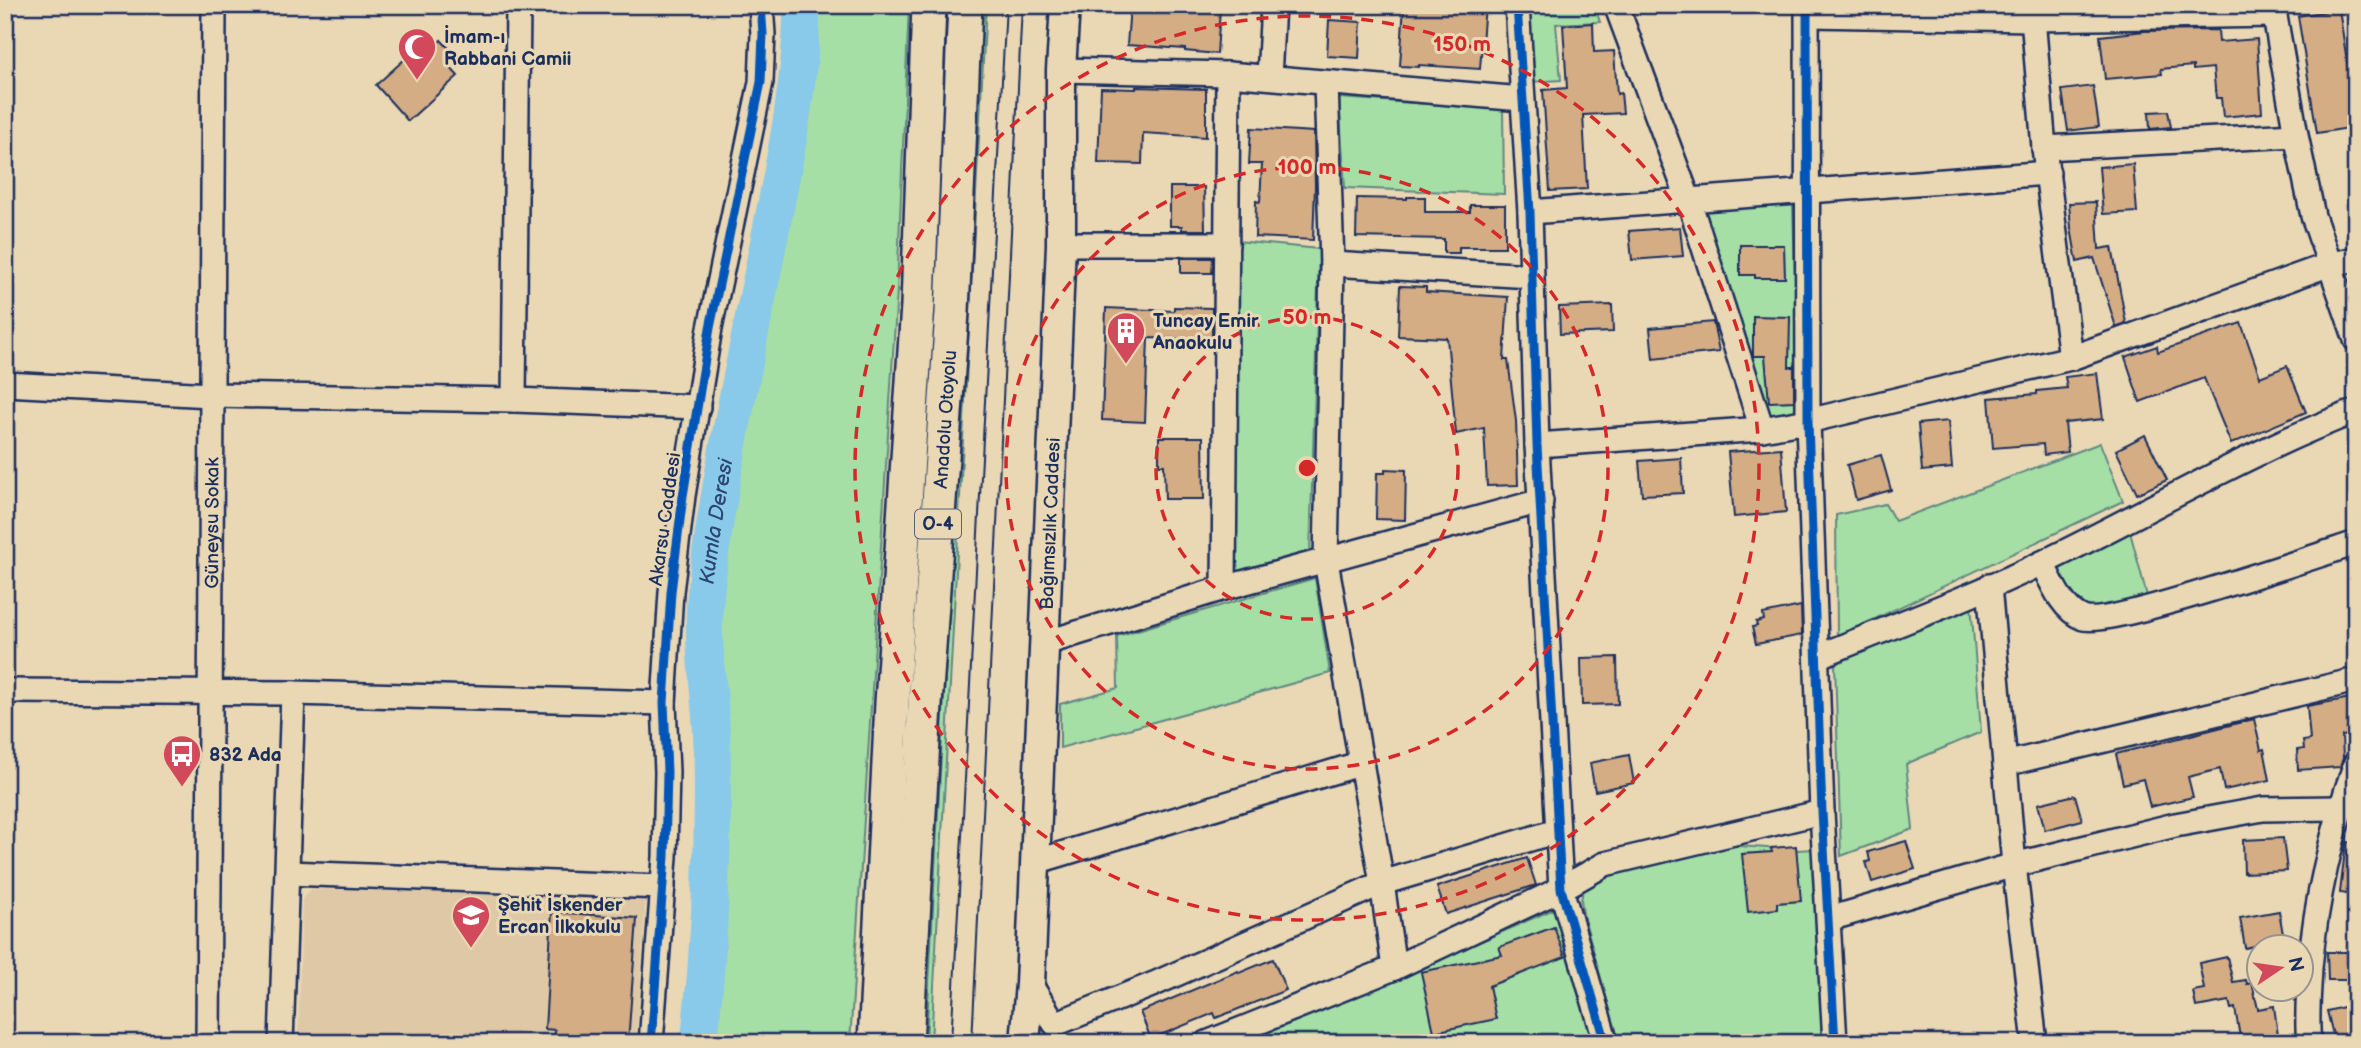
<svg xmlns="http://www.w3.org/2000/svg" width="2361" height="1048" font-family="'Balsamiq Sans',sans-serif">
<rect width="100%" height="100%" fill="#ead8b5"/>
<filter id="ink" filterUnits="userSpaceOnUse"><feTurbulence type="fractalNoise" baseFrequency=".0143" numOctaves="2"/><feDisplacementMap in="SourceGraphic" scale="14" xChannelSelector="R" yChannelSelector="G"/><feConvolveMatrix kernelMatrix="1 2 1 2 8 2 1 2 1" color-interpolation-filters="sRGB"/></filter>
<g filter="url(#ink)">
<path fill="#dfc8a6" d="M311,889L646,899L636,1043H298L302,899Z"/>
<g fill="#a5dfa5" stroke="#608782" stroke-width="2">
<path d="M815,5H909L897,290L850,1043H713L721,858V711L715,627L716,579L811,63Z"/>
<path d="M983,5H986L931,1043H926L962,350L976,141Z"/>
<path d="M1527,5H1594L1600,22L1556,24L1561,80L1530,82Z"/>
<path d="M1339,98L1503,109L1504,194L1345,188Z"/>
<path d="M1793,205L1799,414L1767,417L1701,211Z"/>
<path d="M1237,241L1319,249L1310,555L1230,576Z"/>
<path d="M2100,443L2123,501L1837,637L1836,515L1885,504L1895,521Z"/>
<path d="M2129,528L2147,596L2097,610L2078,606L2056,579L2057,568L2061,564Z"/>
<path d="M1315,578L1330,673L1060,748V704L1118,688L1117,636Z"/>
<path d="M1971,603L1981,732L1906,764L1913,829L1841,856L1835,664Z"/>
<path d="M1725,845L1796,850L1815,849L1824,1043H1619L1583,914L1581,900L1584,885L1623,871Z"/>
<path d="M1554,909L1597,1043H1234L1375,988Z"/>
</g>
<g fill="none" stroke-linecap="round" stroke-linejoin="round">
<path stroke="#89c9e9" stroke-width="37" id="s1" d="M699,1043C710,944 714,846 712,747C711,695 700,641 706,589C720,470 747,353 770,235C785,159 801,83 802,5"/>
</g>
<g fill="#d4ad85" stroke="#1b2f5e" stroke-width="2">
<path d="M1404,5H1485L1480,69L1419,65V67L1400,66Z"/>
<path d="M1130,6L1220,9L1217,54L1185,51V49L1127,45Z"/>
<path d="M2339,9L2349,75L2356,74V127L2317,133L2298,16Z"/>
<path d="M1329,20L1361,22L1359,58L1327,56Z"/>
<path d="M1593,23L1594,52L1614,51L1617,94L1621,93L1623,113L1583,115L1587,189L1550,191L1543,90L1567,88L1563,25Z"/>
<path d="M2218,30L2219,42L2257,39L2262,113L2223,117L2221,98H2216L2213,68L2193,70V66L2161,69L2162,74L2105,79L2100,36L2145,31Z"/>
<path d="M426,40L432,48L441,40L456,56L447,64L458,76L408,121L376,85Z"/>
<path d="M2093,86L2099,127L2068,131L2062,90Z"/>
<path d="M1136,87L1206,89V137L1143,133L1142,164L1098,163L1101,88L1136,89Z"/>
<path d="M2168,111L2171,127L2150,129L2149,112Z"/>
<path d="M1251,128L1314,132L1315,187L1313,240L1255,237L1256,201L1260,202L1262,164H1249Z"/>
<path d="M2133,164L2137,212L2103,214L2099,167Z"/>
<path d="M1170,187H1204L1205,230H1182V226H1170Z"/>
<path d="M1407,197H1425V212H1470V205H1505V247H1459V253H1444V239L1356,237L1357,198L1407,199Z"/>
<path d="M2096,202L2099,249L2112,247L2126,323L2116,327L2094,258L2077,262L2071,228L2069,203Z"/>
<path d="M1680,227L1683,256L1632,260L1629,231Z"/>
<path d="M1740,245H1784L1785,278H1755V275H1740Z"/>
<path d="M1181,258H1213L1212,273H1181Z"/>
<path d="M1400,286L1426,287V292L1508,297L1504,360H1508L1516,421L1518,485L1487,486L1484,428L1456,434L1447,338L1398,336Z"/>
<path d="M1612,305L1613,332L1560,334L1559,307Z"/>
<path d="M1174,307L1212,308V340L1148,338L1145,422L1102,420L1106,308L1174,311Z"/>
<path d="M1753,316L1790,317L1789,367H1794V401L1769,402L1765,356H1753Z"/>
<path d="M1713,322L1719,352L1653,359L1650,328Z"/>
<path d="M2241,323L2260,377L2287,366L2306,412L2231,444L2204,378L2140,402L2125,357L2157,346L2158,352Z"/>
<path d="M2097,373L2103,419L2065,423L2068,452L2044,455L2043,444L1993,448L1989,398L2037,394V391L2067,388L2065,377Z"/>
<path d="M1948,421L1952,468L1922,471L1918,424Z"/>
<path d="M2145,435L2167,480L2137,494L2116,450Z"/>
<path d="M1159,437H1203L1204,499H1165L1164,465H1159Z"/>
<path d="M1781,448L1786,512L1734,517L1728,452Z"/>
<path d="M1881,455L1891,490L1856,500L1847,465Z"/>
<path d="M1681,458L1683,493L1642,495L1639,461Z"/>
<path d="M1385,469L1406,470L1405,520L1376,519L1377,473H1385Z"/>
<path d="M1801,606L1802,635L1756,644L1752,627L1757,626L1756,622L1764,620L1763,614Z"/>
<path d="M1617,657L1618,704L1582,705L1581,658Z"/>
<path d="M2351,698L2353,735L2342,736L2343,758L2340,767L2298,770L2297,750L2304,749L2303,741L2310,740L2307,706Z"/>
<path d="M2254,719L2261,750L2264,749L2270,780L2224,790L2220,769L2188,777L2193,797L2150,807L2143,779L2123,784L2116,754Z"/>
<path d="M1629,755L1634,783L1595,791L1590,763Z"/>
<path d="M2075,795L2082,820L2045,830L2038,804Z"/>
<path d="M2283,838L2287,871L2244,873L2243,840Z"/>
<path d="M1906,841L1915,869L1872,882L1866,862L1870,861L1868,852Z"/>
<path d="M2346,842L2356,843V895L2340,893Z"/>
<path d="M1796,846L1801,901L1777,903V909L1748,912L1742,854L1772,852L1771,848Z"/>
<path d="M1527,858L1536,885L1446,914L1437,887Z"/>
<path d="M2279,911L2284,940L2245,948L2240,918Z"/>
<path d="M552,912L637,918L628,1043H554L555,1030L545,1029Z"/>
<path d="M1554,927L1565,957L1489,986L1496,1019L1434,1032L1421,972L1502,955L1499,947Z"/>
<path d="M2327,952H2356V980H2328Z"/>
<path d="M2227,957L2233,982L2246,980L2247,984L2252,983L2258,1009L2274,1006L2279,1043H2241L2235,1008L2231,1009L2229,1001L2196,1007L2193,991L2204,989L2199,963Z"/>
<path d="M1273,959L1286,990L1216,1018L1214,1013L1151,1039L1140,1012L1238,971L1239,973Z"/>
<path d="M2356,1004V1043H2335L2327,1011Z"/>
</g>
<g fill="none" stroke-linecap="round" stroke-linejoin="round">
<g stroke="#1b2f5e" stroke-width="28">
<g id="minor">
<path d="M1517,5L1530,212L1537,445L1561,889L1606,1043"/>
<path d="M1616,5L1689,201L1762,429"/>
<path d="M1807,5L1808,421L1822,812L1835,1043"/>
<path d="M2273,5L2296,135L2313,216L2356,340"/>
<path d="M2032,6L2044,148L2071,358"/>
<path d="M1808,15L2033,19L2275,15"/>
<path d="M1061,70L1228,74L1522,99"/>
<path d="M1269,77L1273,5"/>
<path d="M1326,83L1332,264L1326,561L1382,883L1394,968"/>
<path d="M2044,148L2296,135"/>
<path d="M1530,212L2048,173"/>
<path d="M1061,244H1227"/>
<path d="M1332,264L1531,276"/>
<path d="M5,384L211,395L514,400L698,407"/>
<path d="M514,400L518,5"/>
<path d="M1537,445L1762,429L1808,421L2071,358L2328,265L2356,259"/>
<path d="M2042,563C2051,581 2062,610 2083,618C2108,627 2316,556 2356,543"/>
<path d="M1989,586L2014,865L2035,1043"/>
<path d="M1224,588L1228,74"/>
<path d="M1045,643L1224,588L1541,501"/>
<path d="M1817,657C1892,626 1970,598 2044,562C2148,512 2248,452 2356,411"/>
<path d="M5,691L293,693L664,703"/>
<path d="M2005,764L2356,680"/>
<path d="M1035,862L1362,763"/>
<path d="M287,873L663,887"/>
<path d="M1829,919L2014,865L2175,825L2263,809L2340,808"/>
<path d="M1030,984L1055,1024L1154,984L1382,883L1557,831"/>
<path id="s2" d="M208,1043C212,697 211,351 214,5"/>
<path d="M281,1043L293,693"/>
<path d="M651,1043L665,857L667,772L664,703L671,592L683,496L710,328L761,82L763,34L761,5"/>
<path d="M1207,1043L1394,968L1561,889L1605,864L1822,812"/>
<path d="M2309,1043C2306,1017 2309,993 2310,968C2316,897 2332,830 2356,763"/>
</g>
</g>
<g stroke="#1b2f5e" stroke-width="33">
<g id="major">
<path id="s3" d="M1025,1043L1030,984L1061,244V70L1065,5"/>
</g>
</g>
<g stroke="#1b2f5e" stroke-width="38">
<g id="highway">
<path d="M875,1043L892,703L918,305L929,5"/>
<path id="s4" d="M906,1043L925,705L952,312L965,5"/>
</g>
</g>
<use href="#minor" stroke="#ead8b5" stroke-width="23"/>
<use href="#major" stroke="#ead8b5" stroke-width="28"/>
<use href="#highway" stroke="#ead8b5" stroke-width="33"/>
<g stroke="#1b2f5e" stroke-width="2">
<path d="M951,1043L1006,5"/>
<path d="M972,1043L1022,5"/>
</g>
<g stroke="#ead8b5" stroke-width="13">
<g id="cycleway">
<path d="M1517,5L1530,212L1537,445L1561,889L1606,1043"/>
<path d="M1807,5L1808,421L1822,812L1835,1043"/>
<path d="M651,1043L665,857L667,772L664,703L671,592L683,496L710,328L761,82L763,34L761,5"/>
</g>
</g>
<use href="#cycleway" stroke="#0057b8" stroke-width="9"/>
</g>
</g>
<g fill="none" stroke="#d62828" stroke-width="3.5" stroke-dasharray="12 9">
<circle cx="1307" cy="468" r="151"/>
<circle cx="1307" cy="468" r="301"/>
<circle cx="1307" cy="468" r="452"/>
</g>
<defs>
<g id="mosque-pin" transform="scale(2.0125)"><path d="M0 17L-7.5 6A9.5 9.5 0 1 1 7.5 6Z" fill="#d1495b" stroke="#ead8b5"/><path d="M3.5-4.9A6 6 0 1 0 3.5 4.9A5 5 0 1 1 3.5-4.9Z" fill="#fff"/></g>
<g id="building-pin" transform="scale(2.0125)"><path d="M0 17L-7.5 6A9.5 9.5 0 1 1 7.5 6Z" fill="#d1495b" stroke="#ead8b5"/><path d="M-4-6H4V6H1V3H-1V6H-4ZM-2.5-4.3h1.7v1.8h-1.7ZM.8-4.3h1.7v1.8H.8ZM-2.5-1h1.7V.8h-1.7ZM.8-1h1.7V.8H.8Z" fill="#fff"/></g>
<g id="bus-pin" transform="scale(2.0125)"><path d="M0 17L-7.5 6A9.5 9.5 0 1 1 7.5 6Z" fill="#d1495b" stroke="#ead8b5"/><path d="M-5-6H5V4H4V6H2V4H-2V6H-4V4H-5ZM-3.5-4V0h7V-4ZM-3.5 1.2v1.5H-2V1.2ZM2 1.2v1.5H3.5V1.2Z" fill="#fff"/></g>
<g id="school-pin" transform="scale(2.0125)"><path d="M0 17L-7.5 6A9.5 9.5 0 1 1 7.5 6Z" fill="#d1495b" stroke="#ead8b5"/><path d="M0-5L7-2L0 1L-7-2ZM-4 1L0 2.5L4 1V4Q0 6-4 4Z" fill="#fff"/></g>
</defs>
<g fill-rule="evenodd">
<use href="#mosque-pin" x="417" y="47"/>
<use href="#building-pin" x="1126" y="331"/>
<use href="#bus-pin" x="182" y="754"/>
<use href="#school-pin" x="471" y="915"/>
</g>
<g text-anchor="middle" stroke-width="6" stroke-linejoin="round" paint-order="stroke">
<rect fill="#ead8b5" stroke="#596278" stroke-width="2" x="915" y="509.5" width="46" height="29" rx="5"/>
<g font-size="18" font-weight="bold" fill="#1b2f5e">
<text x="938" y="530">O-4</text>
</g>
<g font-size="19" font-weight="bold" fill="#1b2f5e" stroke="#ead8b5" text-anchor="start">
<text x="444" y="43">İmam-ı<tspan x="444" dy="22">Rabbani Camii</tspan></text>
<text x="1153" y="327">Tuncay Emir<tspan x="1153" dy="22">Anaokulu</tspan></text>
<text x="209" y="761">832 Ada</text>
<text x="498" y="911">Şehit İskender<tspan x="498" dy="22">Ercan İlkokulu</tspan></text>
</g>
<g font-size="19" fill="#1b2f5e" stroke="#ead8b5">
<text dy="7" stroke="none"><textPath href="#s4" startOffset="625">Anadolu Otoyolu</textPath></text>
<text transform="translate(664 519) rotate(-82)" y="7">Akarsu Caddesi</text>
<text dy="7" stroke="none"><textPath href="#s2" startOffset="520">Güneysu Sokak</textPath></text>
<text dy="7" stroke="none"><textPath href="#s3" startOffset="520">Bağımsızlık Caddesi</textPath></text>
</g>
<g font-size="21" font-style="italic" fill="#2c4673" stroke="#ead8b5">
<text dy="7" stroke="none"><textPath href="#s1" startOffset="523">Kumla Deresi</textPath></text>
</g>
</g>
<circle cx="1307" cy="468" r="10" fill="#d62828" stroke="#ead8b5" stroke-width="3.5"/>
<g font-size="21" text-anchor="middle" font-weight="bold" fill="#d62828" stroke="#ead8b5" stroke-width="6" stroke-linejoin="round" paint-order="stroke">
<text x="1462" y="51">150 m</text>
<text x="1307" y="174">100 m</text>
<text x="1307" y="324">50 m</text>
</g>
<rect width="2361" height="1048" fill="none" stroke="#ead8b5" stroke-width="28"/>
<rect x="14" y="14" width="2333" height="1020" fill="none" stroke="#1b2f5e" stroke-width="2.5" filter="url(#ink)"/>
<g transform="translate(2280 968) rotate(77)"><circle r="33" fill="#ead8b5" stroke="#979492" stroke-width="2"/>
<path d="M0-5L12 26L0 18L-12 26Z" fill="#d1495b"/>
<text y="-10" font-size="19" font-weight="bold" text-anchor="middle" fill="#1b2f5e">N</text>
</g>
</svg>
